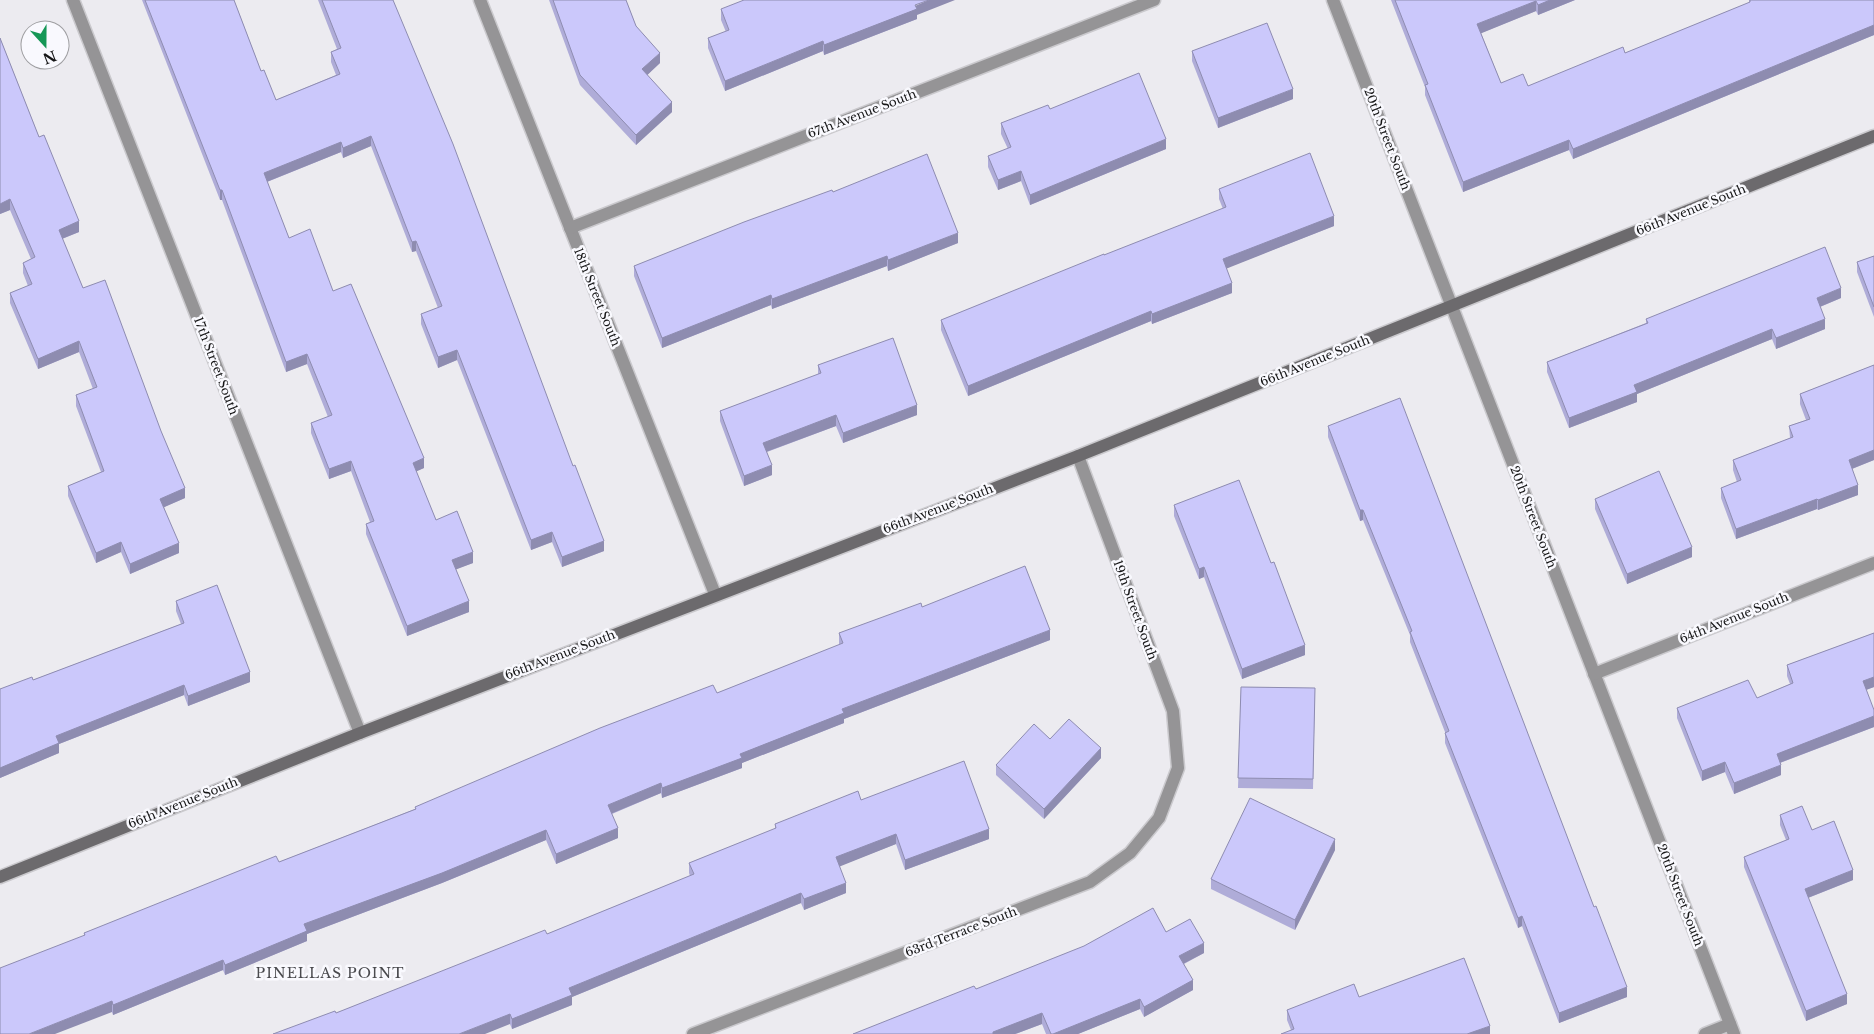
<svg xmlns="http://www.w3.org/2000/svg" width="1874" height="1034" font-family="'Libre Baskerville',serif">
<rect width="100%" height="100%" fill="#ecebf0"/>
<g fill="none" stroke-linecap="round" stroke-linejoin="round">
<g stroke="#cac9cd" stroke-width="15">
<g id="street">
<path d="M73,0L360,733"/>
<path d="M480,0L715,594"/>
<path d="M1333,0L1734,1034"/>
<path d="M570,228L1154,0"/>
<path d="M1594,674L1874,563"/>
<path d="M693,1034L1090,882L1130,853L1159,818L1178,768L1173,711L1078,456"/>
<path d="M1705,1034L1730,1024"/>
</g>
</g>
<g stroke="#cac9cd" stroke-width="15">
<path id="secondary" d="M0,877L360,733L1078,456L1874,136"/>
</g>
<use href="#street" stroke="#959496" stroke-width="12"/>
<use href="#secondary" stroke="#6c6a6d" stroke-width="12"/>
</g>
<g fill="#afacd8">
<path d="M142,0H234L261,71L276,100L336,75L331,62V52L337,49L318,0H393L604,551L562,567L552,542L531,550L457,360L438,368L421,324V314L438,308L416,251L412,252L371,146L343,158L341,152L267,182L289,238L333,291L424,468L416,471L436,520L473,563L456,569L469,612L407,636L366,534V524L370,522L351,471L329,479L311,433V423L328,417L307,364L286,372L222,200H220Z"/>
<path d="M549,0H626L636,26L660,63L647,75L672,112L636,145L580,85Z"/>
<path d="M1391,0H1575L1538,15L1536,11L1481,33L1501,83L1528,86L1625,53L1749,3V0H1874V35L1573,159L1569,150L1463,192L1425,95V87Z"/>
<path d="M721,9L917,15V19L824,55L823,51L725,91L708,48V38L726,32L721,20Z"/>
<path d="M0,38L39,137L79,232L62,239L83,288L185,498L164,507L179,553L130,574L121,552L96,563L68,496V486L101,472L76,406V395L93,389L79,352L38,369L10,303V293L28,286L23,273V263L31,259L10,210L0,214Z"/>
<path d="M1192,51L1293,99L1218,128L1192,61Z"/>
<path d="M1050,109L1166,149L1030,205L1021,181L998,190L988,167V156L1008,149L1001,134V123Z"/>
<path d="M1219,189L1334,226L1226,268L1232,293L1152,324L1151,321L968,396L941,330V320L1223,209L1219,199Z"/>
<path d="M833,192L958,243L888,271L887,266L772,309L771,305L662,348L634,276V266Z"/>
<path d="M1874,256V317L1857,272V262Z"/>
<path d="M1841,298L1820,307L1825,329L1776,349L1772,339L1637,394V402L1569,428L1547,372V362L1646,323V319Z"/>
<path d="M818,365L917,415L843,443L836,426L767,452L772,475L744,486L720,421V411L818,375Z"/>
<path d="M1874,365V460L1852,469L1858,495L1818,510L1817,509L1736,539L1721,498V488L1737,482L1733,470V460L1790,438L1789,426L1806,420L1800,404V394Z"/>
<path d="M1328,426L1627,997L1559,1023L1522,926L1518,928L1445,743V732L1410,642V635L1363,520L1360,521L1328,437Z"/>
<path d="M1595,499L1692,557L1627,584L1595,509Z"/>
<path d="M1174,505L1271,563L1305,655L1242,679L1204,577L1199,579L1174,516Z"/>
<path d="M176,601L250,682L188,706L184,695L59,744V753L0,778V689L33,680L181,624L176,611Z"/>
<path d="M922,607L1050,640L844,719V723L742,763V768L662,798L661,793L612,814L618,838L556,864L546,840L442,883L307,934V941L225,975L223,970L113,1015L84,936V933L279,862L415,809V807L717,693L839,645V633Z"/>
<path d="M1874,633V687L1866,690L1874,727L1780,763L1781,775L1734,794L1725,772L1702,781L1677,718V708L1757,698L1790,684L1787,676V665Z"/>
<path d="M1241,687L1315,688L1313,789L1238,788Z"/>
<path d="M1050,739L1101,758L1044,819L996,775V765Z"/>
<path d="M861,800L989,839L905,870L896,844L839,866L846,893L804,910L801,903L572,997V1005L512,1029L510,1024L336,1013L547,934L690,876L689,873V863L775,829V824Z"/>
<path d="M1780,815L1812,830L1853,880L1808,898L1847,1004L1806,1021L1744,867V857L1786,840L1780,825Z"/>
<path d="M1335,850L1295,930L1211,889V879Z"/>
<path d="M1166,932L1204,953L1184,964L1193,990L1144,1017L1140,1009L1078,1034H1046L1042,1024L1015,1034H853L976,989Z"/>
<path d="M1359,997L1490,1034L1291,1030L1287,1020V1010Z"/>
</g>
<g fill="#8e8cb0">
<path d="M929,0H955L917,15V19L824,55V45Z"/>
<path d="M1550,0H1575L1538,15V5Z"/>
<path d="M1536,1V11L1477,35V24Z"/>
<path d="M1874,25V35L1573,159V149Z"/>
<path d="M823,41V51L725,91V81Z"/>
<path d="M660,53V63L642,80V69Z"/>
<path d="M1293,89V99L1218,128V118Z"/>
<path d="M672,102V112L636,145V135Z"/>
<path d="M371,136V146L343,158V148Z"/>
<path d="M1166,139V149L1030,205V195Z"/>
<path d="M1569,140V150L1463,192V182Z"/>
<path d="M341,142V152L264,183V173Z"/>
<path d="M1021,171V181L998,190V180Z"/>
<rect x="220" y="190" width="2" height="10"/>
<path d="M10,199V210L0,214V204Z"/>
<path d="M1334,216V226L1223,270V259Z"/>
<path d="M79,221V232L59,240V230Z"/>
<path d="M958,233V243L888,271V260Z"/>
<path d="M416,241V251L412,252V242Z"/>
<path d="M887,256V266L772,309V299Z"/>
<path d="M1232,283V293L1152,324V314Z"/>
<path d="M1841,288V298L1817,308V298Z"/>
<path d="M771,295V305L662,348V338Z"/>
<path d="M1151,311V321L968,396V386Z"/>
<path d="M1825,319V329L1776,349V338Z"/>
<path d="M1772,329V339L1637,394V402L1569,428V418L1634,385Z"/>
<path d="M79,341V352L38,369V359Z"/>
<path d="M457,350V360L438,368V357Z"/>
<path d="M307,354V364L286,372V362Z"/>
<path d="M917,405V415L843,443V433Z"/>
<path d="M836,415V426L763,453V443Z"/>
<path d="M1874,450V460L1849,470V460Z"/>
<path d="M424,458V468L413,473V463Z"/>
<path d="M351,461V471L329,479V469Z"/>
<path d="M772,465V475L744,486V476Z"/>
<path d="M1858,485V495L1818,510V500Z"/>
<path d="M185,488V498L160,509V499Z"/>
<path d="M1817,499V509L1736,539V529Z"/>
<path d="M1360,510H1363V520L1360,521Z"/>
<path d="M552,532V542L531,550V540Z"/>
<path d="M604,541V551L562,567V557Z"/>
<path d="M121,542V552L96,563V553Z"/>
<path d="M179,543V553L130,574V564Z"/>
<path d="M1692,547V557L1627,584V574Z"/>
<path d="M473,552V563L452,571V560Z"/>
<path d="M1204,567V577L1199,579V569Z"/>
<path d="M469,601V612L407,636V626Z"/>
<path d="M1050,630V640L844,719V723L742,763V768L662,798V788L842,709Z"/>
<path d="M1305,645V655L1242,679V669Z"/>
<path d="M250,672V682L188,706V696Z"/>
<path d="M1874,677V687L1863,691V681Z"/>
<path d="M184,685V695L59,744V753L0,778V768L56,736Z"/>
<path d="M1874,716V727L1777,764V754Z"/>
<path d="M1101,748V758L1044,819V809Z"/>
<path d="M1725,762V772L1702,781V771Z"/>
<path d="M1781,765V775L1734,794V783Z"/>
<path d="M661,783V793L608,815V805Z"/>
<path d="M618,828V838L556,864V854Z"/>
<path d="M989,829V839L905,870V860Z"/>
<path d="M546,830V840L442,883L307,934V941L225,975V965L304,924Z"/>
<path d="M896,834V844L836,868V857Z"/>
<path d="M1335,839V850L1295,930V920Z"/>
<path d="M1853,870V880L1805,899V889Z"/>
<path d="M846,883V893L804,910V899Z"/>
<path d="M801,893V903L572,997V1005L512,1029V1019L569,988Z"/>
<path d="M1522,916V926L1518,928V918Z"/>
<path d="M1204,943V953L1179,966V956Z"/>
<path d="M223,960V970L113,1015V1005Z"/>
<path d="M1193,980V990L1144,1017V1007Z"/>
<path d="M1627,987V997L1559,1023V1013Z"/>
<path d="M1847,994V1004L1806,1021V1011Z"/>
<path d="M1140,999V1009L1078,1034H1053Z"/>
<path d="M112,1001V1012L55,1034H29Z"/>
<path d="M1042,1013V1024L1015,1034H993V1032Z"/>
<path d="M510,1014V1024L485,1034H459Z"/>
<path d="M1490,1026V1034H1467Z"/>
</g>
<g fill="#cbc8fb" stroke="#8e8cb0">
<path d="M145,0H234L261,71L264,70L276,100L340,74L331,52L341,48L322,0H393L453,144L573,466L575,465L604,541L562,557L552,532L531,540L457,350L438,357L421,314L442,306L416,241L412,242L371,136L343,148L341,142L264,173L289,238L310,229L333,291L351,284L424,458L413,463L436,520L457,511L473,552L452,560L469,601L407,626L366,524L374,521L351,461L329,469L311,423L332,415L307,354L286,362L222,190H220Z"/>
<path d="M553,0H626L636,26L660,53L642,69L672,102L636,135L580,75Z"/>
<path d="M744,0H929L915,5L917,9L824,45L823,41L725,81L708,38L729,30L721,9Z"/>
<path d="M1395,0H1550L1538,5L1536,1L1477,24L1501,83L1523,74L1528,86L1623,47L1625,53L1750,2V0H1874V25L1573,149L1569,140L1463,182L1425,85L1428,84Z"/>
<path d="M1267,23L1293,89L1218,118L1192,51Z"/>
<path d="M0,38L39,137L44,135L79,221L59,230L83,288L105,280L161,431L185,488L160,499L179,543L130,564L121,542L96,553L68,486L104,471L76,395L97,387L79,341L38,359L10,293L32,284L23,263L35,257L10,199L0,204Z"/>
<path d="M1139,73L1166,139L1030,195L1021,171L998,180L988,156L1011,147L1001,123L1048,105L1050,109Z"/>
<path d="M1310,153L1334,216L1223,259L1232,283L1152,314L1151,311L968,386L941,320L1104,254V255L1226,207L1219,189Z"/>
<path d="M927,154L958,233L888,260L887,256L772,299L771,295L662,338L634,266L744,222L832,190L833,192Z"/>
<path d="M1825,247L1841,288L1817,298L1825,319L1776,338L1772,329L1634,385L1637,392L1569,418L1547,362L1648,323L1646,319Z"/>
<path d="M1874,256V307L1857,262Z"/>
<path d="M893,338L917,405L843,433L836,415L763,443L772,465L744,476L720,411L821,373L818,365Z"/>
<path d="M1874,365V450L1849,460L1858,485L1818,500L1817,499L1736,529L1721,488L1741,480L1733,460L1793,437L1789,426L1810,419L1800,394Z"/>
<path d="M1400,398L1594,907L1596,906L1627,987L1559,1013L1522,916L1518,918L1445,733L1449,731L1410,632L1412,631L1363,510H1360L1328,426Z"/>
<path d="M1659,471L1692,547L1627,574L1595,499Z"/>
<path d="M1239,480L1271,563L1274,562L1305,645L1242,669L1204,567L1199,569L1174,505Z"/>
<path d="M1025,566L1050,630L842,709L844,713L740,754L742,758L662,788L661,783L608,805L618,828L556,854L546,830L442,873L304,924L307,931L225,965L223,960L113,1005L112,1001L29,1034H0V968L85,935L84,933L276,856L279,862L416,809L415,807L600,728L713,685L717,693L843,643L839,633L921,603L922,607Z"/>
<path d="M217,585L250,672L188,696L184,685L56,736L59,743L0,768V689L32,677L33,680L184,623L176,601Z"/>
<path d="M1874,633V677L1863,681L1874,710V716L1777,754L1781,765L1734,783L1725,762L1702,771L1677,708L1748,680L1757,698L1793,683L1787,665Z"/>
<path d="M1241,687L1315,688L1313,779L1238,778Z"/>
<path d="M1069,719L1101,748L1044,809L996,765L1034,724L1050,739Z"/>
<path d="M964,761L989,829L905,860L896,834L836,857L846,883L804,899L801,893L569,988L572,995L512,1019L510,1014L459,1034H273L335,1011L336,1013L545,930L547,934L694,874L689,863L776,828L775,824L858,791L861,800Z"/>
<path d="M1250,798L1335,839L1295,920L1211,879Z"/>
<path d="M1802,806L1812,830L1834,821L1853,870L1805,889L1847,994L1806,1011L1744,857L1789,839L1780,815Z"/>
<path d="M1153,908L1166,932L1190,919L1204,943L1179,956L1193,980L1144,1007L1140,999L1053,1034H1051L1042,1013L993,1032V1034H853L974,986L976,989L1084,946Z"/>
<path d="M1464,958L1490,1026L1467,1034H1281L1294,1029L1287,1010L1354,984L1359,997Z"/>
</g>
<g text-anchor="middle" stroke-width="5" stroke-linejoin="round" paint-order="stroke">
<g font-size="12" fill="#151516" stroke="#f9f9fe">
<text transform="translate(862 114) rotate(-21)" y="4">67th Avenue South</text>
<text transform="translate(1387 139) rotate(69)" y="4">20th Street South</text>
<text transform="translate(1691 210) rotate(-22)" y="4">66th Avenue South</text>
<text transform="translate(597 297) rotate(68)" y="4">18th Street South</text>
<text transform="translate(1315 361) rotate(-22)" y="4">66th Avenue South</text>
<text transform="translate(216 366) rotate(69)" y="4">17th Street South</text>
<text transform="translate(938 509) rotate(-21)" y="4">66th Avenue South</text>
<text transform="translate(1533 517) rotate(69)" y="4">20th Street South</text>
<text transform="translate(1135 610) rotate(70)" y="4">19th Street South</text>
<text transform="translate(1734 618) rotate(-22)" y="4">64th Avenue South</text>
<text transform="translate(560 655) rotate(-21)" y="4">66th Avenue South</text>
<text transform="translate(183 803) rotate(-22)" y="4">66th Avenue South</text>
<text transform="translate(1680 895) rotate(69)" y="4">20th Street South</text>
<text transform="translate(961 932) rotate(-21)" y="4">63rd Terrace South</text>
</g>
<g font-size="14" letter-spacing="1" fill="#4a4a4e" stroke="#f9f9fe">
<text x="330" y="978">PINELLAS POINT</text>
</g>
</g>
<g transform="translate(45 45) rotate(159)"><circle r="24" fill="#f9f9fe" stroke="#9e9ea1"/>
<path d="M0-4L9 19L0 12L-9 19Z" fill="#159756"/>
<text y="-8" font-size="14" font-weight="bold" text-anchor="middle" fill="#151516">N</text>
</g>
</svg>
